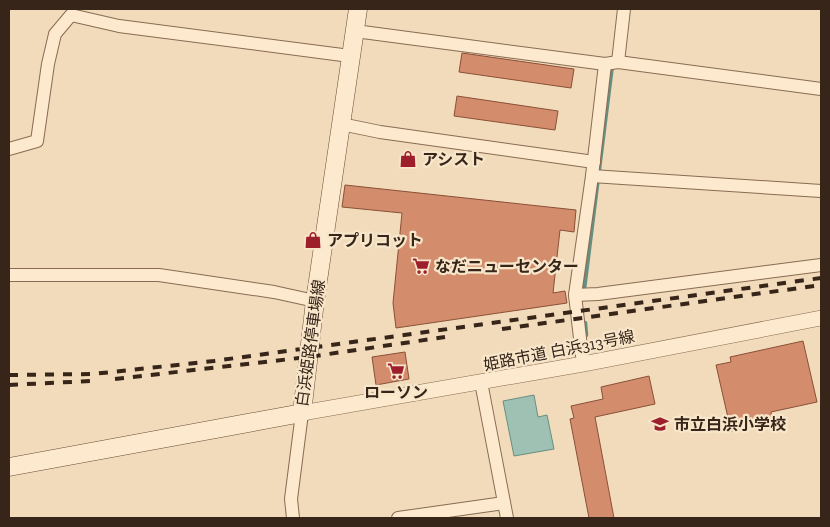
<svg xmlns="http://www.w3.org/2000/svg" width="830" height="527" font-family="'Zilla Slab','Noto Sans JP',serif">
<rect width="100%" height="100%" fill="#f1dbba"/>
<path fill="#9fc1b4" stroke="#668f81" d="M534,395L538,417L547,415L554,449L514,456L503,401Z"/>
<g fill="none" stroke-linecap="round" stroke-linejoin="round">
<g stroke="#668f81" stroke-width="4.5">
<path d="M584,289L612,65"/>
<path d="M585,323L586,335"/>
</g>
</g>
<g fill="#d38d6d" stroke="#8a5037">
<path d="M462,53L574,69L571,88L459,72Z"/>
<path d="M457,96L558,111L555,130L454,116Z"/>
<path d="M345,185L576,210L574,232L560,230L553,293L565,291L567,303L396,328L393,303L402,213L342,207Z"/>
<path d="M803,341L817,402L771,412L773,422L731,431L716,365L731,362L730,357Z"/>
<path d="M405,352L409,379L376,385L372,357Z"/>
<path d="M649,376L655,404L595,417L614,518H589L570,419L574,418L571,406L603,399L601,387Z"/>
</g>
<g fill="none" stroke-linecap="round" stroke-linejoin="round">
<g stroke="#896b53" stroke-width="14">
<g id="minor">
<path d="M355,31L605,64L618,62L821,89"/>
<path d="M618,62L624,9"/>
<path d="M341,124L380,132L594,162"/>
<path d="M9,149L37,141L48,64L55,34L71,15L119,26L350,56"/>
<path d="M592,176L821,191"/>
<path d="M9,275H159L274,292L315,301"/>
<path d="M575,295L598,294L821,265"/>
<path d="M583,364L575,295L592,176L605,64"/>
<path d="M481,382L507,518"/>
<path d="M293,518L291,499L302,413"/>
<path d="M398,518L504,503"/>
</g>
</g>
<g stroke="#896b53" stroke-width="16">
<path id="tertiary" d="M302,413L583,364L821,318"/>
</g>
<g stroke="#6b4c37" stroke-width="19">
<path id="secondary" d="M9,467L302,413L315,301L358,9"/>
</g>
<use href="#minor" stroke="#fce9ce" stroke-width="12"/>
<use href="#tertiary" stroke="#fce9ce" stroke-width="15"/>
<use href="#secondary" stroke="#fce9ce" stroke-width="18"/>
<g stroke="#37251a" stroke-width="4" stroke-dasharray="9 9" stroke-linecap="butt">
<path d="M502,329L821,285"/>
<path d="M9,375L93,374L214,361L821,278"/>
<path d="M115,379L308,357L445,337"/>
<path d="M9,385L90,381"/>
</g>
</g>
<defs>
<g id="shop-bare" transform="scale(1.35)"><path d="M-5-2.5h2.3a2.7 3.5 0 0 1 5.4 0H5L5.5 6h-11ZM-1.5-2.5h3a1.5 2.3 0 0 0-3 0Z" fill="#9d1f2c" stroke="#f8e6ca" stroke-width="2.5" paint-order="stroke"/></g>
<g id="supermarket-bare" transform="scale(1.35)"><path d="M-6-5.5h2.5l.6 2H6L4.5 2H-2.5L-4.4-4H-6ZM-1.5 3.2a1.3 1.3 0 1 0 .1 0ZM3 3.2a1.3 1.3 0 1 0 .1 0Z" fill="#9d1f2c" stroke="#f8e6ca" stroke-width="2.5" paint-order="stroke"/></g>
<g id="school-bare" transform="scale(1.35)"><path d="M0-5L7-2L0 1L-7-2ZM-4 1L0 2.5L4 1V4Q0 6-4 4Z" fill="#9d1f2c" stroke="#f8e6ca" stroke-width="2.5" paint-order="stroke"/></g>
</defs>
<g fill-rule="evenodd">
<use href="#shop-bare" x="408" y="159"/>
<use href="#shop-bare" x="313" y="240"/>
<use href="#supermarket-bare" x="421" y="266"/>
<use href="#supermarket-bare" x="396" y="371"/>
<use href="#school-bare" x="660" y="424"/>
</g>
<g text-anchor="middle" stroke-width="4.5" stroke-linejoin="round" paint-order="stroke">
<g font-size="16" font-weight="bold" fill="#37251a" stroke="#f8e6ca" text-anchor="start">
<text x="422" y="165">アシスト</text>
<text x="327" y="246">アプリコット</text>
<text x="435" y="272">なだニューセンター</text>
<text x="396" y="398" text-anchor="middle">ローソン</text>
<text x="674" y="430">市立白浜小学校</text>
</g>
<g font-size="16" fill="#37251a" stroke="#f8e6ca">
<text transform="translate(310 343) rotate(-82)" y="6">白浜姫路停車場線</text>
<text transform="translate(559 350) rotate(-11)" y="6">姫路市道 白浜313号線</text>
</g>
</g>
<rect width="830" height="527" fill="none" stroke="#37251a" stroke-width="20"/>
</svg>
